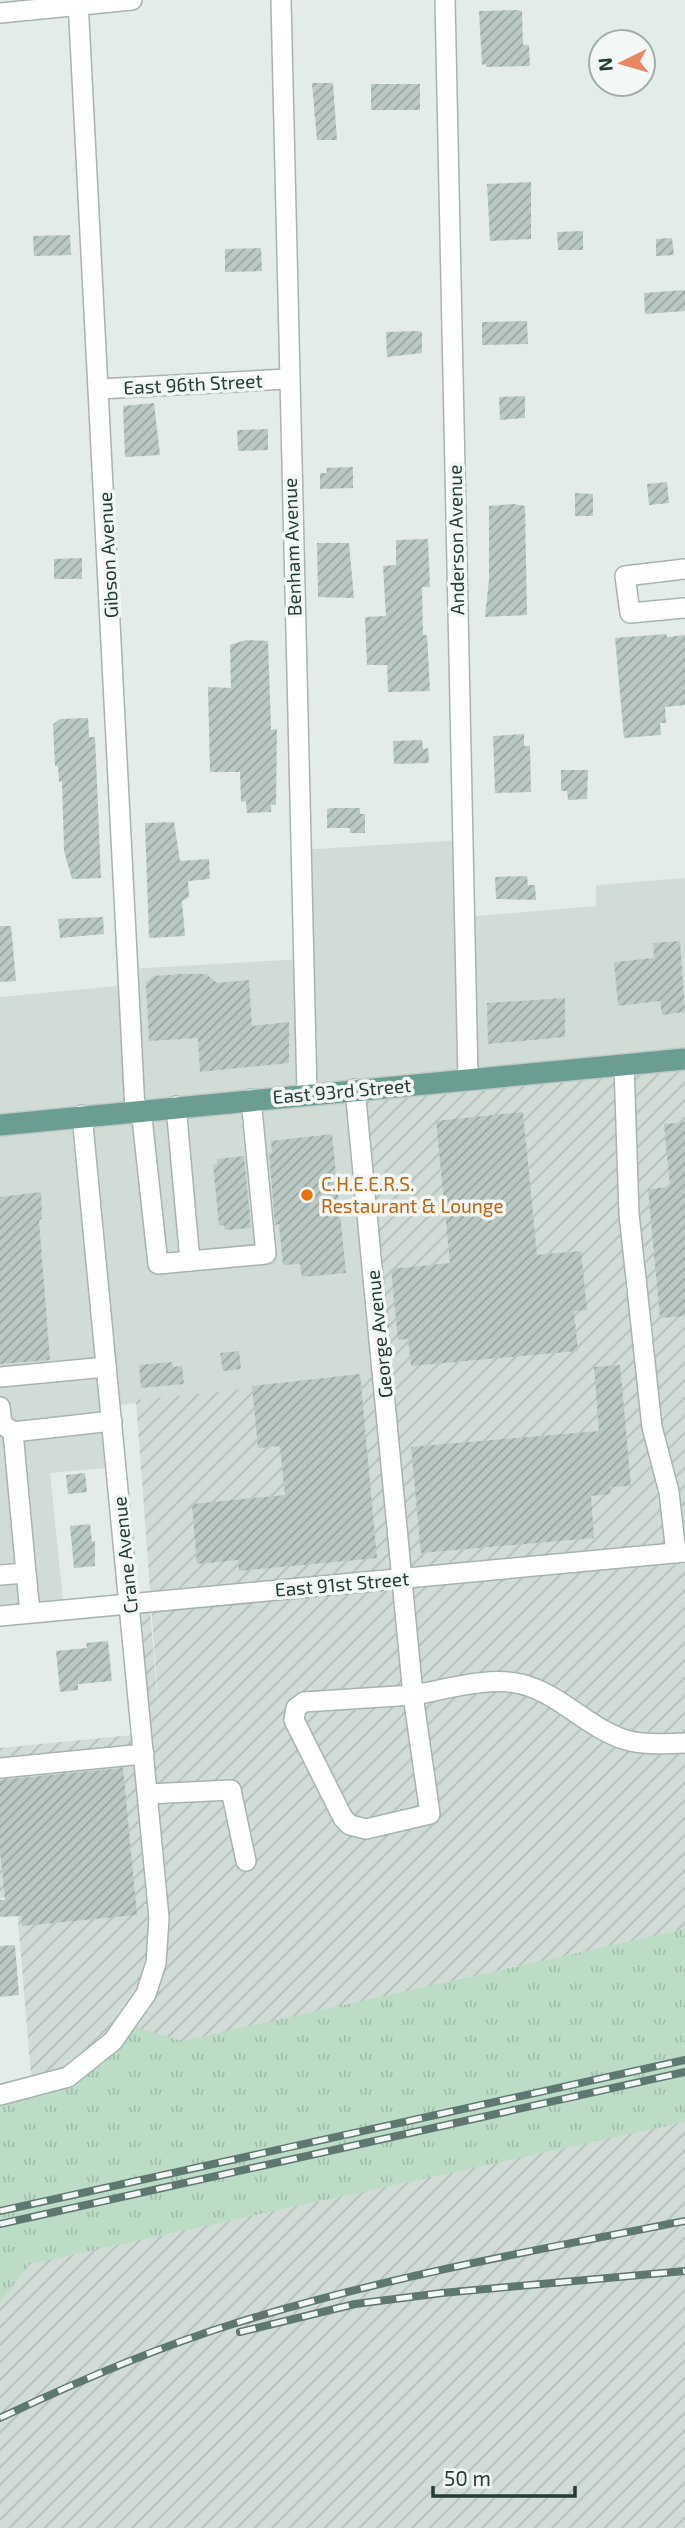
<svg xmlns="http://www.w3.org/2000/svg" width="685" height="2528" font-family="'Exo 2',sans-serif">
<defs>
<pattern id="industrial-furrows" width="10" height="10" patternUnits="userSpaceOnUse" patternTransform="scale(1.75)"><rect width="10" height="10" fill="#d1dcd7"/><path d="M-1 1l2-2M0 10L10 0M9 11l2-2" fill="none" stroke="#b3beb9"/></pattern>
<pattern id="grass-tufts" width="24" height="20" patternUnits="userSpaceOnUse" patternTransform="scale(1.75)"><rect width="24" height="20" fill="#bddcc6"/><path d="M3 7l-1-3M5 7V3M7 7l1-3M15 17l-1-3M17 17v-4M19 17l1-3" fill="none" stroke="#a2beab"/></pattern>
<pattern id="building-hatch" width="6" height="6" patternUnits="userSpaceOnUse" patternTransform="scale(1.75)"><rect width="6" height="6" fill="#bbc9c4"/><path d="M-1 1l2-2M0 6l6-6M5 7l2-2" fill="none" stroke="#98a4a0"/></pattern>
</defs>
<rect width="100%" height="100%" fill="#e3ece8"/>
<path fill="#d1dcd7" d="M462,840L465,917L596,906V885L685,878V1059L383,1376L110,1406L116,1467L50,1473L64,1609L0,1616V997L128,985V969L303,959L300,850Z"/>
<path fill="url(#industrial-furrows)" d="M685,1059V2528H0V2209L113,2041L32,2087L16,1897L0,1898V1748L142,1734L130,1603L149,1601L160,1726L136,1400L383,1375L355,1089Z"/>
<path fill="url(#grass-tufts)" d="M685,1929V2122L30,2264L0,2302V2095L68,2077L125,2024L182,2041Z"/>
<g fill="url(#building-hatch)">
<path d="M517,10L522,11L523,45H529L530,66L486,67V64L482,65L479,11Z"/>
<path d="M312,83H333L337,140H317Z"/>
<rect x="371" y="84" width="49" height="26"/>
<path d="M531,182V239L490,241L487,184Z"/>
<path d="M583,231V250H558L557,232Z"/>
<path d="M70,235L71,255L34,256L33,236Z"/>
<path d="M672,238L674,255L656,256V239Z"/>
<path d="M261,248L262,271L225,272V249Z"/>
<path d="M685,290V311L645,314L644,293Z"/>
<path d="M527,321L528,344L482,345V322Z"/>
<path d="M417,331L422,332V353L387,357L386,332Z"/>
<path d="M525,396V418L500,420L499,397Z"/>
<path d="M154,403L160,455L125,457L123,406Z"/>
<path d="M268,429V450L238,451L237,430Z"/>
<path d="M353,467V488L320,489V473H327L326,468Z"/>
<path d="M667,482L669,503L649,505L647,484Z"/>
<path d="M575,493L593,494V516H575Z"/>
<path d="M513,504L525,506L527,615L485,617L489,579V506Z"/>
<path d="M428,539L430,587H422L423,635H427L430,691L388,692L387,665H367L365,617L386,616L383,566L396,565V540Z"/>
<path d="M317,543H349L354,598L318,597Z"/>
<path d="M82,558V579H54V559Z"/>
<path d="M666,634L667,637L685,635V705L665,707L666,723H660L661,735L624,738L615,638Z"/>
<path d="M246,640L268,641L271,730L277,729L276,805H271V812L247,813L246,801L241,802L240,772H210L208,687L231,688L230,645Z"/>
<path d="M88,718L89,737H95L101,878L72,879L64,851L62,781L59,782L58,766H55L53,724L60,719Z"/>
<path d="M524,734V746H530L531,792L495,793L493,736Z"/>
<path d="M422,740L423,749L428,748L429,763L394,764L393,741Z"/>
<path d="M561,770H588L587,799L568,800L567,791H561Z"/>
<path d="M332,808H360V814H365V833H350V828H327V809Z"/>
<path d="M174,822L180,861L209,859L210,879L188,881L189,897L182,901L185,936L149,938L145,823Z"/>
<path d="M527,876L528,885H535L536,900L496,899L495,877Z"/>
<path d="M103,917L104,934L60,938L58,919Z"/>
<path d="M0,926H11L16,981L0,982Z"/>
<path d="M680,941L685,1012L662,1015L660,1001L618,1006L614,962L654,958L653,943Z"/>
<path d="M181,974H206L217,983L249,980L252,1026L289,1022V1063L200,1072L198,1038L149,1041L146,983L154,976Z"/>
<path d="M565,998V1037L488,1044L487,1003Z"/>
<path d="M523,1112L537,1255L581,1251L587,1310L574,1311L578,1351L411,1366L408,1339L398,1340L391,1269L450,1263L436,1121Z"/>
<path d="M685,1122V1316L660,1318L648,1189L670,1187L664,1124Z"/>
<path d="M332,1134L346,1273L302,1277L300,1264L283,1265L279,1224L275,1225L269,1153H272L271,1141Z"/>
<path d="M244,1156L251,1228L225,1230L224,1225L219,1226L213,1165L217,1164V1159Z"/>
<path d="M41,1192L42,1218L39,1221L50,1360L0,1364V1197Z"/>
<path d="M239,1351L241,1369L223,1371L220,1353Z"/>
<path d="M172,1362L173,1367L182,1366L184,1384L141,1388L139,1365Z"/>
<path d="M620,1365L631,1486L610,1487L611,1494L591,1496L594,1538L421,1553L411,1447L599,1431L594,1367Z"/>
<path d="M360,1374L377,1558L239,1571L238,1560L197,1564L192,1504L285,1495L280,1446L258,1448L252,1386Z"/>
<path d="M85,1473L87,1492L68,1494L66,1475Z"/>
<path d="M90,1524L92,1542L95,1541V1566L74,1568L70,1526Z"/>
<path d="M108,1641L112,1681L78,1684V1690L60,1692L56,1651L87,1648L86,1643Z"/>
<path d="M123,1768L137,1915L22,1926L21,1916L0,1917V1900H5L0,1849V1780Z"/>
<path d="M15,1945L19,1995L0,1997V1946Z"/>
</g>
<g fill="none" stroke-linecap="round" stroke-linejoin="round">
<g stroke="#a6b4af" stroke-width="22">
<g id="minor">
<path d="M78,0L135,1110"/>
<path d="M281,0L307,1094"/>
<path d="M445,0L468,1079"/>
<path d="M0,13L132,0"/>
<path d="M99,389L287,379"/>
<path d="M685,569L625,576L630,613L685,608"/>
<path d="M624,1065L629,1214L652,1427L669,1492L676,1553"/>
<path d="M355,1089L413,1695C445,1690 488,1676 521,1684C561,1694 587,1728 626,1740C643,1745 666,1744 685,1743"/>
<path d="M176,1106L190,1261L266,1254L251,1099"/>
<path d="M141,1109L158,1264L190,1261"/>
<path d="M0,1377L106,1367"/>
<path d="M0,1407L2,1424L13,1432L26,1573"/>
<path d="M13,1432L112,1421"/>
<path d="M0,1575L26,1573L30,1612"/>
<path d="M0,1616L685,1552"/>
<path d="M413,1695L430,1814L366,1829L350,1825L343,1818L294,1720L296,1708L304,1702Z"/>
<path d="M0,1768L144,1754"/>
<path d="M148,1794L231,1790L246,1861"/>
<path d="M0,2095L68,2077L113,2041L146,1994L156,1963L159,1918L82,1115"/>
</g>
</g>
<g stroke="#c2c8c7" stroke-width="24">
<path id="major" d="M0,1125L685,1059"/>
</g>
<use href="#minor" stroke="#fff" stroke-width="19"/>
<use href="#major" stroke="#6a9e92" stroke-width="21"/>
<g stroke="#5e7771" stroke-width="8">
<g id="rail">
<path d="M0,2211L685,2060"/>
<path d="M0,2224L685,2072"/>
<path d="M240,2332L355,2304L442,2293L685,2271"/>
<path d="M0,2418C76,2382 155,2348 236,2323C382,2278 535,2250 685,2221"/>
</g>
</g>
<use href="#rail" stroke="#f3f8f6" stroke-width="5" stroke-dasharray="16" stroke-linecap="butt"/>
</g>
<circle fill="#e8710a" stroke="#f3f8f6" stroke-width="2.5" cx="307" cy="1195" r="7"/>
<g text-anchor="middle" stroke-width="7" stroke-linejoin="round" paint-order="stroke">
<g font-size="19" fill="#243c36" stroke="#f3f8f6">
<text transform="translate(193 384) rotate(-3)" y="7">East 96th Street</text>
<text transform="translate(456 540) rotate(-91)" y="7">Anderson Avenue</text>
<text transform="translate(292 547) rotate(-92)" y="7">Benham Avenue</text>
<text transform="translate(108 555) rotate(-93)" y="7">Gibson Avenue</text>
<text transform="translate(342 1091) rotate(-5)" y="7">East 93rd Street</text>
<text transform="translate(379 1334) rotate(-96)" y="7">George Avenue</text>
<text transform="translate(125 1555) rotate(-96)" y="7">Crane Avenue</text>
<text transform="translate(342 1584) rotate(-5)" y="7">East 91st Street</text>
</g>
<g font-size="19" fill="#c56008" stroke="#f3f8f6" text-anchor="start">
<text x="321" y="1191">C.H.E.E.R.S.<tspan x="321" dy="22">Restaurant &amp; Lounge</tspan></text>
</g>
</g>
<g transform="translate(622 63) rotate(265)"><circle r="33" fill="#f3f8f6" stroke="#a0ada9" stroke-width="2"/>
<path d="M0-5L12 26L0 18L-12 26Z" fill="#e98664"/>
<text y="-10" font-size="19" font-weight="bold" text-anchor="middle" fill="#243c36">N</text>
</g>
<path d="M433 2486v10h142v-10" fill="none" stroke="#243c36" stroke-width="3.5"/>
<text x="444" y="2486" font-size="21" fill="#243c36" stroke="#f3f8f6" stroke-width="5" paint-order="stroke">50 m</text>
</svg>
